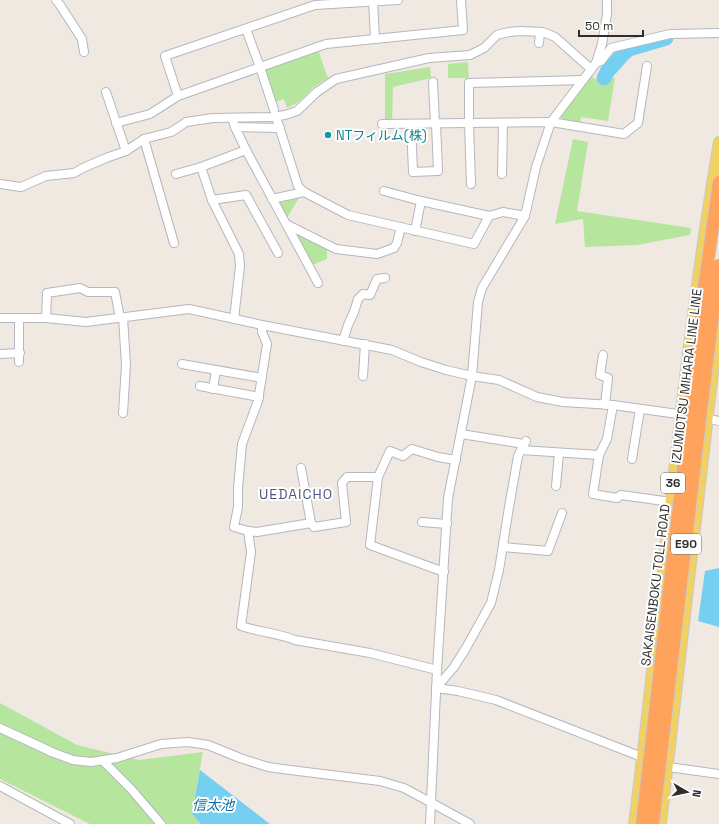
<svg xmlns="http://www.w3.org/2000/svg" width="719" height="824" font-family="'Space Grotesk','Noto Sans JP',sans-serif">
<rect width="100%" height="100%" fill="#efe9e1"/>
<g fill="#b6e59e">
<path d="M318,50L328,78L315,86L299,102L287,108L284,99L275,102L265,72L267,68Z"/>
<path d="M468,62L469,80H465V78H448V64Z"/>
<path d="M430,67L431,78L393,87L392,122H385V74Z"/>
<path d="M591,76C603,84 603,84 615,77L608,121L581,117L580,123L562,120L561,116Z"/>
<path d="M573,139L588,142L577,211L691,228L690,235L637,245L585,247L583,219L555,224Z"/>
<path d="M300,196L285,221L275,200Z"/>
<path d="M299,234L327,249V259L312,265L296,238Z"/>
<path d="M0,703L77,745L139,760L203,752L192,814L201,824H90L0,779Z"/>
</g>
<g fill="#75cff0">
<path d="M719,568V627L698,621L705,571Z"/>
<path d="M200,770L270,824H201L192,814Z"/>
</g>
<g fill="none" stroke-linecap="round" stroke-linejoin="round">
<path stroke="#75cff0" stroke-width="15" d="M604,78L607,72L623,54L629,49L666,38"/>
<g stroke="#b4b7c1" stroke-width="10">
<g id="minor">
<path d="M56,0L60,5L82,39L84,52"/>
<path d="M373,0L375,39"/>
<path d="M398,0L315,5L165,56L178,96L326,44L463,30L461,0"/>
<path d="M246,29L260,67L274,110"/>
<path d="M539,43L540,32"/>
<path d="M596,63L601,61L611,48L670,34L719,33"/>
<path d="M433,82L435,124"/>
<path d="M106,92L126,151"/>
<path d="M276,117L298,186L304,192L348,215L474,244L489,216L503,212L525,216"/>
<path d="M232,118L235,127L246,150L318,283"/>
<path d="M116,123L150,114L178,96"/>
<path d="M382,124L551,122L624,134L638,123L647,66"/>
<path d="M411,124L413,172L438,171L436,124"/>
<path d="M235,127L280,128"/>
<path d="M144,139L174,243"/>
<path d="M201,167L212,200L239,254L240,266L234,319"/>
<path d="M176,174L201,167L246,150"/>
<path d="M502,174L503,123"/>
<path d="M0,184L21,187L46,176L74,173L83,168L106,158L126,151L144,139L171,132L179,127L186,122L213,118L272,117L285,115L297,111L317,92L336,79L429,58L470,55L484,48L497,35L509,32L520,31L543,32L555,37L591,69"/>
<path d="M471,184L469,123V83L583,80"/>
<path d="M384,191L421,201L489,216"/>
<path d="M272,199L304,192"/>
<path d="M212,200L246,195L278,253"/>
<path d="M286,224L336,249L377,254L394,248L397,243L401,227"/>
<path d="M415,231L421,201"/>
<path d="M0,318H46L86,322L189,309L262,325L392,350L421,362L446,370L472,376L499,380L537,397L563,402L613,405L685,415"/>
<path d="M46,318L47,293L80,288L88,292H115L120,318"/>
<path d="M262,325V332L267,344L258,401L242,444L238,488V507L234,527L248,531L257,532L311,523"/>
<path d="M343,341L348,325L354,312L358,299L363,294L370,295L377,279L385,278"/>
<path d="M0,354L20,353"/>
<path d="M603,355L600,375L608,378L605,405"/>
<path d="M19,362V318"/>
<path d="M182,364L262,378"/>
<path d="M363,376L365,344"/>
<path d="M200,386L259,397"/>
<path d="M213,389L216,370"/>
<path d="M613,405L607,439L599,455L593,494L617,498L621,495L671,502"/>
<path d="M123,413L126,365L123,317"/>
<path d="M702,417L719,421"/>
<path d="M461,434L524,444"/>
<path d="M521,450L599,455"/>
<path d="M632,459L640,409"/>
<path d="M301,468L311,523L314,527L346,522L342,483L347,477H378L390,451L403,456L412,449L438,457L456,460"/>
<path d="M378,477L370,545L444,572"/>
<path d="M556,486L559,453"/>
<path d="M422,522L447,524"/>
<path d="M248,531L251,552L241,626C259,632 278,633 295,640L370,653L437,670"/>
<path d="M503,547L548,551L562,513"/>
<path d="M436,688L454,667L466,648L491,603L499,570L509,507L518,456L526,441"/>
<path d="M436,688L458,691L496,700L642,757"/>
<path d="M0,728L54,753L73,760L91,762L117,758L161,744L188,742L208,745L240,758L268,767L290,770L380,781L404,788L430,802L470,824"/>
<path d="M103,761L131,789L161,824"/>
<path d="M668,767L719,774"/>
<path d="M0,786L70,824"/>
<path d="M430,824L437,670L448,498L472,376L478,302L482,288L525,216L536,167L551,122L583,80L596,63L602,44L607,14V0"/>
</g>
</g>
<g stroke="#c9c9c9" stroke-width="12">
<g id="major">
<path d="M634,824C663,597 680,368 719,142"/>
<path d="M661,824L719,320"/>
</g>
</g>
<use href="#minor" stroke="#fff" stroke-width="8"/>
<use href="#major" stroke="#f2d163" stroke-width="10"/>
<g stroke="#c9c9c9" stroke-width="14" stroke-linecap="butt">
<g id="highway-bridge">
<path d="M642,824L705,282L719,182"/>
<path d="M653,824L701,411L719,265"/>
</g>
</g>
<use href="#highway-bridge" stroke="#ffa35c" stroke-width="12"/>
</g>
<circle fill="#0f9aa8" stroke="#fff" stroke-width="1.5" cx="328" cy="135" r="4"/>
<g text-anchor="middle" stroke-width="4" stroke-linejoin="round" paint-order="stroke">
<g fill="#fff" stroke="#6d6d6d" stroke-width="1">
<rect x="661" y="473" width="24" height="20" rx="3"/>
<rect x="671" y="534" width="30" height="20" rx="3"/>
</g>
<g font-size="12" font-weight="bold" fill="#2e2e2e">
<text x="673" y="487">36</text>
<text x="686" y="548">E90</text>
</g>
<g font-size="13" fill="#0d838f" stroke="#fff" text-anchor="start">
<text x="336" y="140">NTフィルム(株)</text>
</g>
<g font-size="13" fill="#2e2e2e" stroke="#fff">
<text transform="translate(686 376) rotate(-83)" y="5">IZUMIOTSU MIHARA LINE LINE</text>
<text transform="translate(655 585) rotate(-83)" y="5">SAKAISENBOKU TOLL ROAD</text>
</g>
<g font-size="14" letter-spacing="1" fill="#4d5680" stroke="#fff">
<text x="296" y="499">UEDAICHO</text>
</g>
<g font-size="14" font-style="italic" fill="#0d6fa3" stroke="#fff">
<text x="213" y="810">信太池</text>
</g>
</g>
<g transform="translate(687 792) rotate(99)" stroke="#ffffff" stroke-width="3" paint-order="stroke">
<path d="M0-3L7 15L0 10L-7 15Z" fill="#2e2e2e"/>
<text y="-6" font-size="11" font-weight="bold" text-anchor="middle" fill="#2e2e2e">N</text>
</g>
<path d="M579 30v6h64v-6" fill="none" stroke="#2e2e2e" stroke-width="2"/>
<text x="585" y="30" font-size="12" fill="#2e2e2e" stroke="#ffffff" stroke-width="3" paint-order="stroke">50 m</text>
</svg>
